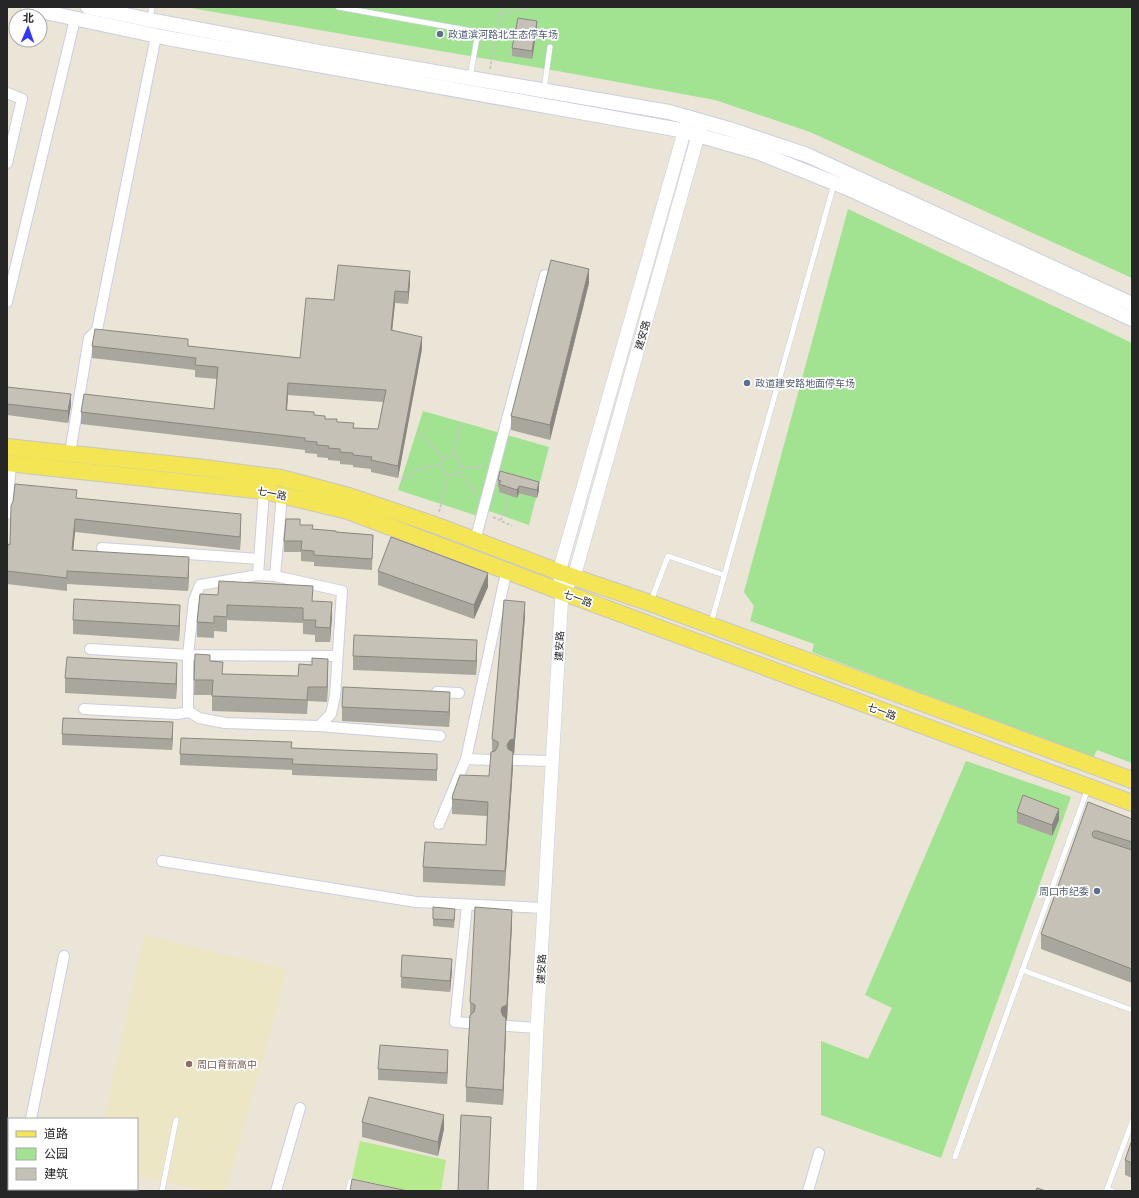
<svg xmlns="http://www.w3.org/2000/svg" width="1139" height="1198" font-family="Helvetica,'Noto Sans SC',sans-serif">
<rect width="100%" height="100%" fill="#eae5d7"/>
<path fill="#ede6c5" d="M144,935L286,969L277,1008L226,1191H209L137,1176V1119H104Z"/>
<g fill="#a1e391">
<path d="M185,7H1132V278L810,132L715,100L563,72Z"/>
<path d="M848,209L1132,343V763L1097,750L1093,758L812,652L814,644L750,621L754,606L744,592Z"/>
<path d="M423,411L549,447L529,525L486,510L484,518L398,490Z"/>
<path d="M966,761L1071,797L941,1158L821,1115V1041L868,1059L892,1008L865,995Z"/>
</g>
<path fill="#b5eb8c" d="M360,1141L446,1160L441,1191H409L352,1178Z"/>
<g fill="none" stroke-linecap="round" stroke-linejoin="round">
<g stroke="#cccde1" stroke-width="6">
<g id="service">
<path d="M338,7L478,32L470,77"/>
<path d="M150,20L152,7"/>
<path d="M544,90L550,47"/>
<path d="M651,601L668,556L724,575"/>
<path d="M711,623L834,184"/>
<path d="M1022,970L1132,1010"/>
<path d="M955,1157L1088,788"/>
<path d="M162,1191L176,1120"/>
<path d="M348,1191L351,1181"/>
<path d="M1112,1191L1107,1189L1132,1122"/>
</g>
</g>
<g stroke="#cccde1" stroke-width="12">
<g id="minor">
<path d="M7,93L22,99L7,163"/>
<path d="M7,302L75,19"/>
<path d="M70,453L89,338L97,330L156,36"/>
<path d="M7,514L11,463"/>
<path d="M475,541L545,275"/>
<path d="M102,548L259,559"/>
<path d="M258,575L275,576L342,591L335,696L331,714L319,726L225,723L199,718L188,711V655L194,600L200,585Z"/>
<path d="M258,575L264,491"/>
<path d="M275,576L282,495"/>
<path d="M90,649L188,655L337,656"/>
<path d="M437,692L459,693"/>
<path d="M84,709L176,714L190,712"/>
<path d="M319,726L440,736"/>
<path d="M492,760L466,759L506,573"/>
<path d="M513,760L552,761"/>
<path d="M439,824L466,759"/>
<path d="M162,861L416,902L544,908"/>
<path d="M467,905L455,1022L469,1023"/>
<path d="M507,1026L537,1028"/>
<path d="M31,1119L64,956"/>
<path d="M276,1191L300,1108"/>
<path d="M808,1191L819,1153"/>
</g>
</g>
<g stroke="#cccde1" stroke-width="14">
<g id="tertiary">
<path d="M568,584L574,577L701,125"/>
<path d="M7,1184L9,1185"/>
<path d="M27,1189L36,1191"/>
<path d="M530,1191L537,1028L562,592L559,572L687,122"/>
</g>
</g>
<g stroke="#cccde1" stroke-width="16">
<g id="secondary">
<path d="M28,7L45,12L167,38L680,130L757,152L847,188L1132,319"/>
<path d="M88,7L150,20L324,53L669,112L729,129L807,155L1132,304"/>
</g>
</g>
<g stroke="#c7c7c7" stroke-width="18">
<g id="primary">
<path d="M7,447L197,467L281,478L349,496L435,525L559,572L650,603L1132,780"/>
<path d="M7,463L264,491L348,511L562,592L1132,803"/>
</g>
</g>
<g stroke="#c7c7c7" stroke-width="2" stroke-dasharray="3 2" stroke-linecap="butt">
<path d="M500,15L503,7"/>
<path d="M490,69L500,15L516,10L534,7"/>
<path d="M417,431L443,458"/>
<circle cx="451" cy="465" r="10"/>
<path d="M453,455L461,422"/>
<path d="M461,467L470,468L484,466"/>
<path d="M459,472L475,491L476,495"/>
<path d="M402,479L409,476L422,468L441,464"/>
<path d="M499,493L504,495"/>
<path d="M439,512L448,475"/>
<path d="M493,517L512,526"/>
<path d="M501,520L508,497"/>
</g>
<use href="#service" stroke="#fff" stroke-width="5"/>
<use href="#minor" stroke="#fff" stroke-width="10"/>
<use href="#tertiary" stroke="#fff" stroke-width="13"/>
<use href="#secondary" stroke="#fff" stroke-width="14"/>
<use href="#primary" stroke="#f3e553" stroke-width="16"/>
</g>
<g fill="#a9a69d" fill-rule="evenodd">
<path d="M537,29L532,59L512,56V48Z"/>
<path d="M410,283L408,304L395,303L392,331L422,349L398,478L371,472V469L353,467V465L340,464V461L328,460V458L317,457V454L305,453V450L81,424V412L214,409L217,379L195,377V370L92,358V346H188L300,358L334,300ZM288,395L383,402L378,429L354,428L337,422L314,415L287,410Z"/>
<path d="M589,283L550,440L511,430V416Z"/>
<path d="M7,387L71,405L68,423L7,415Z"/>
<path d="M498,480L539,490L537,498L519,493L517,498L499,492V488L498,487Z"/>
<path d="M77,498L241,527L240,550L75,532L73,550L189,570L188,591L67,584V591L7,584V556L10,545Z"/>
<path d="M300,525L313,529L336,532L373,535L372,570L314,566V562L301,561V552H284V541Z"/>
<path d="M378,571L488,587L474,619L378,585Z"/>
<path d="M200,594L313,601L332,616L330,642H315V635L303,634V623L227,620V632L214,631V638L197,637V622Z"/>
<path d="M525,616L514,754H513V766L505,886L423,882V867L486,845L487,816L452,814V799L489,776L492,752V739Z"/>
<path d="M180,619L179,641L73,634V620Z"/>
<path d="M195,654L210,661L223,674L298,676L328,674L327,702L308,701L307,714L212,711V695H194Z"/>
<path d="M477,654L476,675L353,670V656Z"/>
<path d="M65,678H177L176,699L65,693Z"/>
<path d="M342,707H450L449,727L342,721Z"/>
<path d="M62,734H173L172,750L62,745Z"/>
<path d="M292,748L437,765V781L292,775V770L180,765V754Z"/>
<path d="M1088,802L1132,819V983L1041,949V934Z"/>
<path d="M1017,812L1059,820L1052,836L1017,823Z"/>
<path d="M455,916L454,928L433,926V919Z"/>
<path d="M512,924L507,1020H506V1032L503,1105L466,1102V1087L470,1014V1002Z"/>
<path d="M452,970L450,992L401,988V977Z"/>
<path d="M448,1061L447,1084L378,1080V1069Z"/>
<rect x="7" y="1119" width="2" height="35"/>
<path d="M362,1122L444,1129L438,1156L362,1137Z"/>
<path d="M1132,1140V1178L1125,1175V1160Z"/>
</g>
<g fill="#8a8780">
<path d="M537,21V29L532,59V51Z"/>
<path d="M589,269V283L550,440V425Z"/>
<path d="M410,271V283L408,304V292Z"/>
<path d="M395,291V303L391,342V330Z"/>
<path d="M422,337V349L398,478V466Z"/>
<path d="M288,383V395L286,422V410Z"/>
<path d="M71,394V405L68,423V411Z"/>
<path d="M539,482V490L537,498V490Z"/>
<path d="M519,486V493L517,498V490Z"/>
<path d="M241,514V527L240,550V537Z"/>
<path d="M75,519V532L72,563V550Z"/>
<path d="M189,557V570L188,591V578Z"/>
<path d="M488,573V587L474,619V605Z"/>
<path d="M332,602V616L330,642V628Z"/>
<path d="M525,602V616L514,754H513V766L505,886L510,755L507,745Z"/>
<path d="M180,605V619L179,641V626Z"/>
<path d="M477,640V654L476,675V661Z"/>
<path d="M328,659V674L327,702V687Z"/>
<path d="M177,663V678L176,699V684Z"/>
<path d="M450,692V707L449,727V712Z"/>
<path d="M173,722V734L172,750V739Z"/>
<path d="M1059,809V820L1052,836V825Z"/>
<path d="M512,910V924L507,1020H506V1032L503,1105L502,1022L501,1011Z"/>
<path d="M452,959V970L450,992V981Z"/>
<path d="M448,1050V1061L447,1084V1073Z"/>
<path d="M444,1115V1129L438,1156V1142Z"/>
</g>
<g fill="#c5c1b7" stroke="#8a8780" fill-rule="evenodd">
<path d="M518,18L537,21L532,51L512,48Z"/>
<path d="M551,260L589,269L550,425L511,416Z"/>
<path d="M338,265L410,271L408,292L395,291L391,330L422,337L398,466L371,460L372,457L353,455V453L340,452V449L328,448L329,446L317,445V442L305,441V438L81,412L84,394L214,409L218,367L195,365L196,358L92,346L95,329L188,339V346L300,358L306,298L334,300ZM288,383L386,390L378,429L353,428L354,423L337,422V419H325V416L314,415V412L286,410Z"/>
<path d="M7,387L71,394L68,411L7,404Z"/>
<path d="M500,471L539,482L537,490L519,486L517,490L499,484L501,481L498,480Z"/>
<path d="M15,484L77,490L76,498L241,514L240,537L75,519L72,550L189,557L188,578L67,571V578L7,571V556L8,544L10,545L11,506L13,501Z"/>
<path d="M286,519H300V525H313L312,529L336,531V532L373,535L372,559L314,555V551L301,550L302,541H284Z"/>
<path d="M391,537L488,573L474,605L378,571Z"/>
<path d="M219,581L313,586L312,601L332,602L330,628L315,627L316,620H303V608L227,605V617L214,616V623L197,622L200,594L218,595Z"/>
<path d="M74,599L180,605L179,626L73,620Z"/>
<path d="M504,600L525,602L514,739L510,740L507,745L508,749L513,752L505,871L423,867L425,842L486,845L488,802L452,799L453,794L460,775L489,776L491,752L495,751L498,746V742L492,739Z"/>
<path d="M354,635L477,640L476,661L353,656Z"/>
<path d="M195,654L210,655V661L223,662L222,674L298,676L299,664L312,665V658L328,659L327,687H308L307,700L212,696L213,680H194Z"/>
<path d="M67,657L177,663L176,684L65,678Z"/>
<path d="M343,687L450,692L449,712L342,707Z"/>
<path d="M63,718L173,722L172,739L62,734Z"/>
<path d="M181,738L292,742L291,748L437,754V770L292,764L293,759L180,754Z"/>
<path d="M1023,795L1059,809L1052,825L1017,812Z"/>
<path d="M1088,802L1132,819V842L1097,831H1094L1092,833L1093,837L1095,838L1132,850V969L1041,934Z"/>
<path d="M433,907L455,909L454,920L433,919Z"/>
<path d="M475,907L512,910L507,1005L502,1007L501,1011L503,1016L506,1018L503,1090L466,1087L470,1015L474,1012L475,1008V1005L470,1002Z"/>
<path d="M402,955L452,959L450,981L401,977Z"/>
<path d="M380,1045L448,1050L447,1073L378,1069Z"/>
<path d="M369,1097L444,1115L438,1142L362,1122Z"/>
<path d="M461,1115L491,1117L488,1191H458Z"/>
<path d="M7,1119H9V1144L7,1143Z"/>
<path d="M1132,1140V1163L1125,1160Z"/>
<path d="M352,1179L408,1191H350Z"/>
<path d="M1037,1188L1046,1191H1036Z"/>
</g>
<g fill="#5c6f8a" stroke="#fff" stroke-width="1.5">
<circle cx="440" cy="34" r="4"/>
<circle cx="747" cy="383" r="4"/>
<circle cx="1097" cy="891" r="4"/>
</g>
<circle fill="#8d6e63" stroke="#fff" stroke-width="1.5" cx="189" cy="1064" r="4"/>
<g text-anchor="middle" stroke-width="3.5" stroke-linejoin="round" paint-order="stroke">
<g font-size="10" fill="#4e5e75" stroke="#fff" text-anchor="start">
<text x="448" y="38">政道滨河路北生态停车场</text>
<text x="755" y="387">政道建安路地面停车场</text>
<text x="1089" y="895" text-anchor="end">周口市纪委</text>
</g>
<g font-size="10" fill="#262626" stroke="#fff">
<text transform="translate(642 335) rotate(-74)" y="4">建安路</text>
<text transform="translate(272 493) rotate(11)" y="4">七一路</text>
<text transform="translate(578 598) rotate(20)" y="4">七一路</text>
<text transform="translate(559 646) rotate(-87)" y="4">建安路</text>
<text transform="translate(882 711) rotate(20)" y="4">七一路</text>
<text transform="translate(541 969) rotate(-87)" y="4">建安路</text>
</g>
<g font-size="10" fill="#785e54" stroke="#fff" text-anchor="start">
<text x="197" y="1068">周口育新高中</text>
</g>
</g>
<rect width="1139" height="1198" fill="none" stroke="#262626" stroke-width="16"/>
<rect x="8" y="1118" width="130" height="72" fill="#ffffff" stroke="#a8a8a8"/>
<rect x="16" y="1131" width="20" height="6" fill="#f3e553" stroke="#a8a8a8"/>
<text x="44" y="1138" font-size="12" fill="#262626">道路</text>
<rect x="16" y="1148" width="20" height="12" fill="#a1e391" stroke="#a8a8a8"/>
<text x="44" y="1158" font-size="12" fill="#262626">公园</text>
<rect x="16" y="1168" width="20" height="12" fill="#c5c1b7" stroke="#a8a8a8"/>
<text x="44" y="1178" font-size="12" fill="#262626">建筑</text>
<g transform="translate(28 28) rotate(2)"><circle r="19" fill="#ffffff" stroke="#a8a8a8"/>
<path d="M0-3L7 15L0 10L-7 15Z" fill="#3038fe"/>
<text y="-6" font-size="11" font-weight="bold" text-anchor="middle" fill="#262626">北</text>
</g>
</svg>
